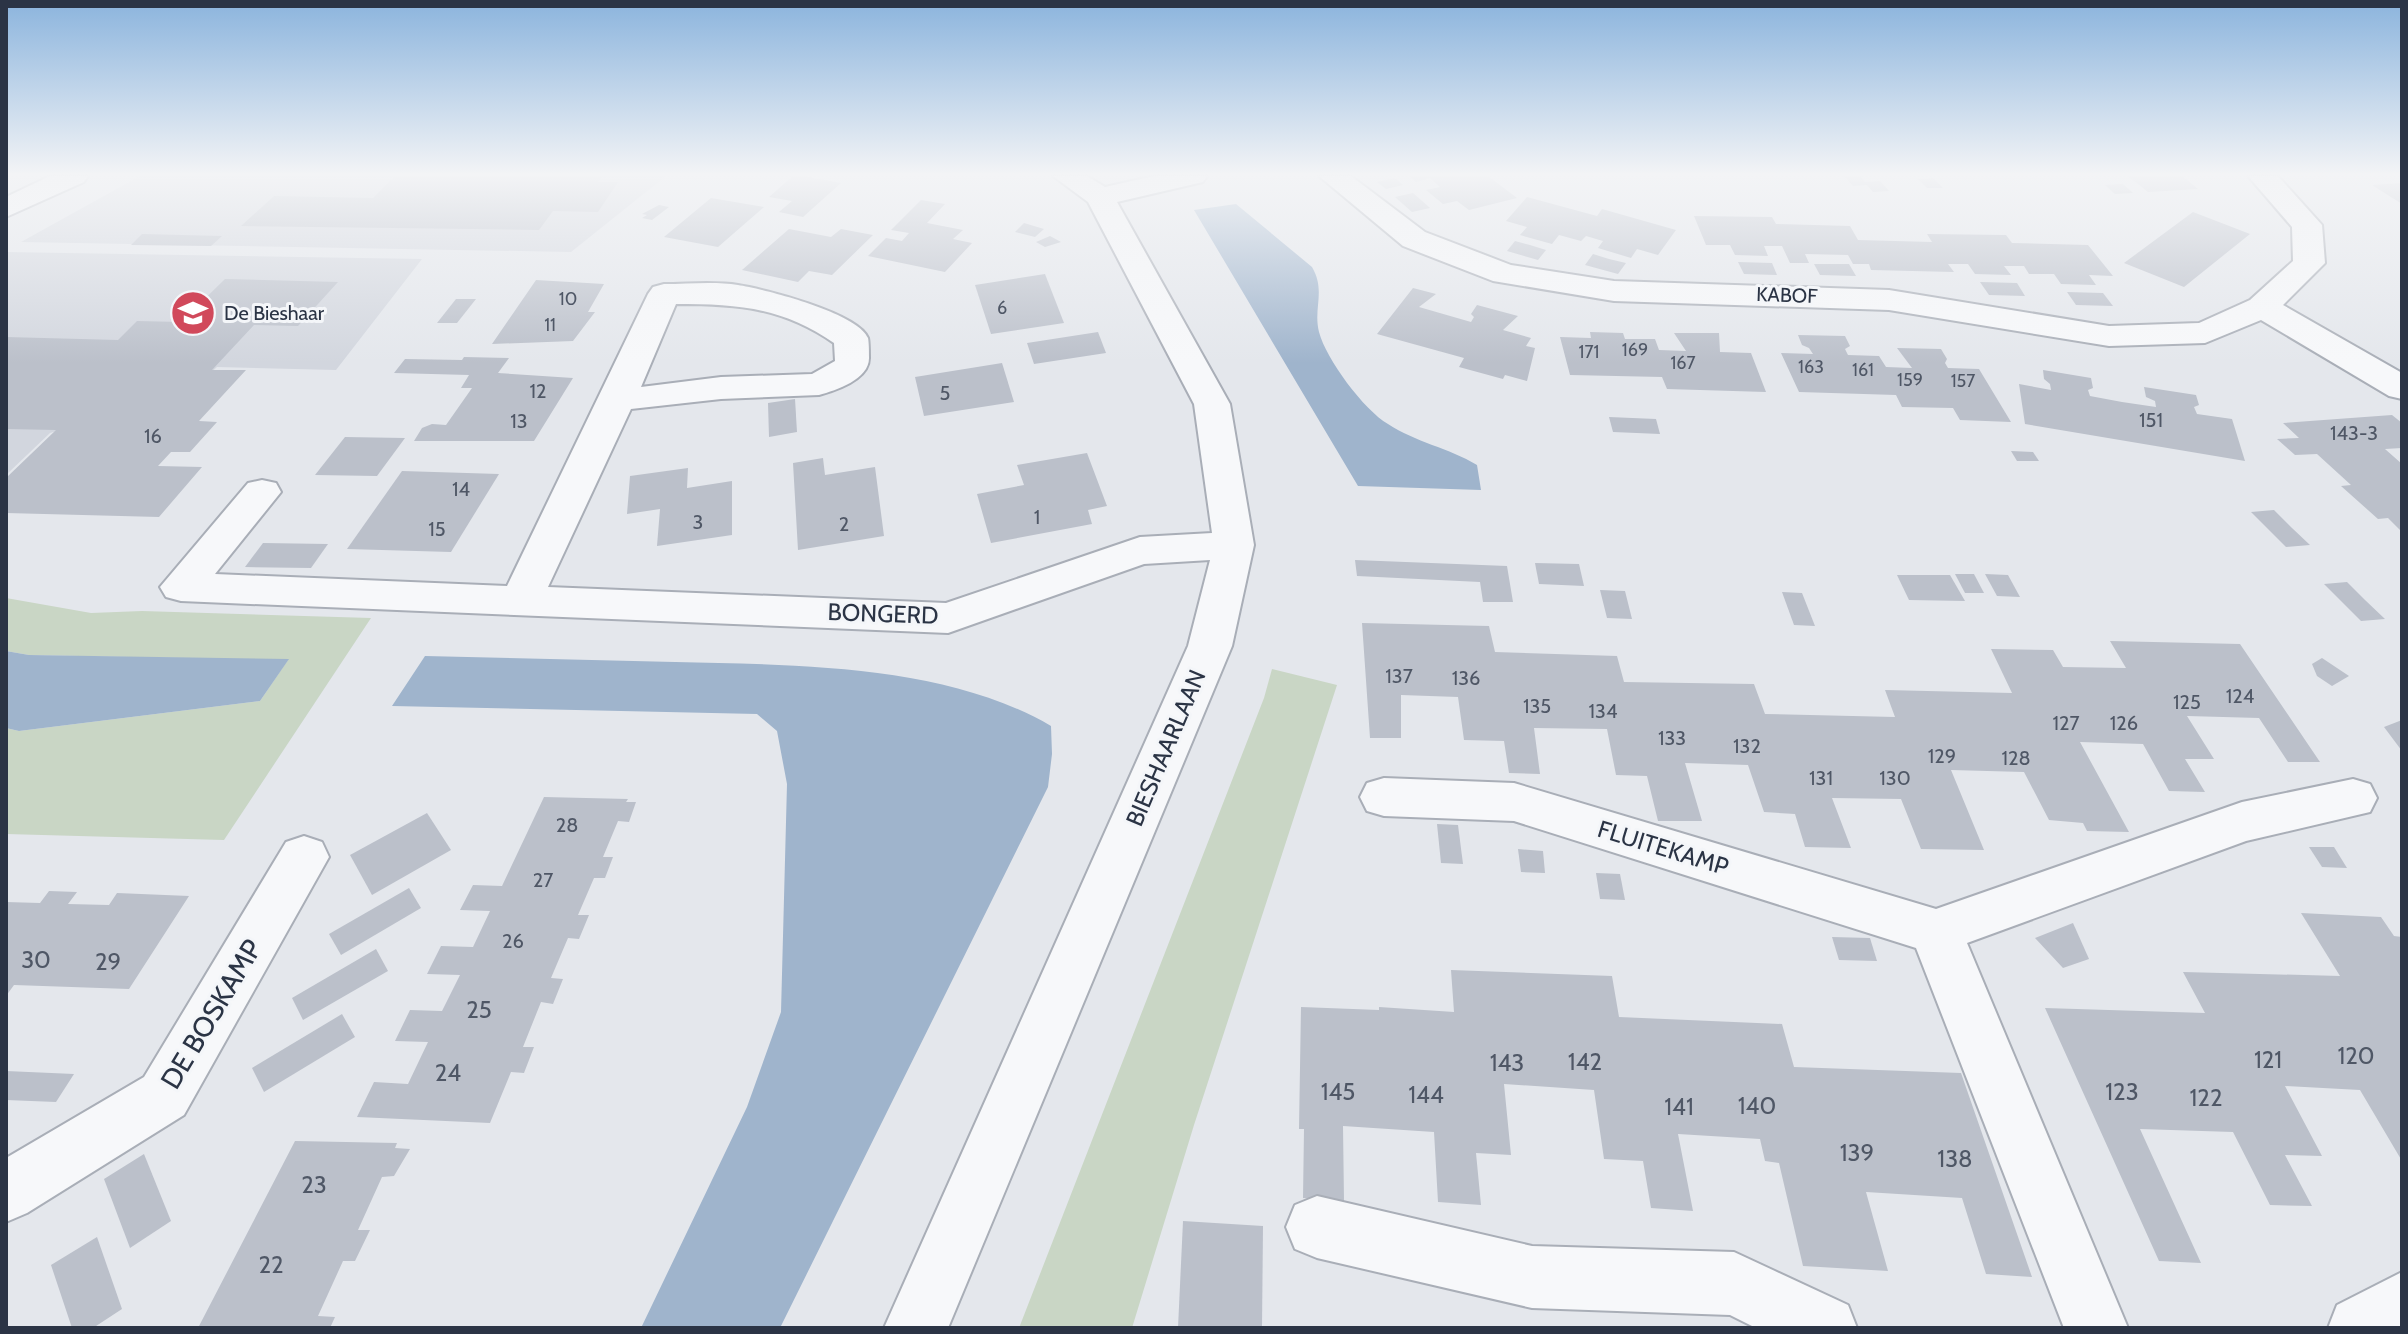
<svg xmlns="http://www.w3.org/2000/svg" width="2408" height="1334" font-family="Cabin,sans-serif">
<rect width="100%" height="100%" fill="#e4e7ec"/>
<g fill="#d2d6de">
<path d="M140,176H666L571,252L21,242Z"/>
<path d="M6,252L422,259L336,370L217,367L190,391L50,433L6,475Z"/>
</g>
<g fill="#c9d6c5">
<path d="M6,598L91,613L142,611L371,618L224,840L6,834V728L19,731L260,701L288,660L29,655L6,651Z"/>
<path d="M1272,669L1337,685L1194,1125L1132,1328H1019L1264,698Z"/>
</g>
<g fill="#9fb4cc">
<path d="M1236,204L1312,267C1326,291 1313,308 1319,332C1326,359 1364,410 1388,424C1415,442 1449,448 1477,465L1481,490L1358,486L1194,210Z"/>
<path d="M6,651L29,655L289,659L260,701L19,731L6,728Z"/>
<path d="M425,656C508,658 592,660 675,662C795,665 945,664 1051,726L1052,754L1048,787L780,1328H641L747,1107L781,1012L787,784L777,731L757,714L392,706Z"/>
</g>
<g fill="#bbc0ca">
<path d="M395,176H603L598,182H618L598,212L553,211L539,230L241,226L274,196L373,198Z"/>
<path d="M793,176H803L841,183L803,217L779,212L792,201L769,197Z"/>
<path d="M1409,176H1488L1517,198L1469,210L1457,201L1443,204L1426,190L1440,187L1430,178L1416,182Z"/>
<path d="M1844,176H1860L1865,182L1880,181L1889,191L1873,192L1867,185L1853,186Z"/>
<path d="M2128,176H2182L2198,189L2148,192Z"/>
<path d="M1395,178L1403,185L1386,189L1377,182Z"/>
<path d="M1933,178L1943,188H1927L1918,179Z"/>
<path d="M2402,183V204L2372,185Z"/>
<path d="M2123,184L2133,193L2115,194L2105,185Z"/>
<path d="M1413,193L1421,200L1430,208L1412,212L1395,197Z"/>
<path d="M1527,197L1597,216L1602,209L1676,230L1658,255L1637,249L1631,258L1598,248L1603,241L1586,236L1581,241L1559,235L1552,244L1520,235L1527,227L1506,221Z"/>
<path d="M711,198L764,207L718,247L664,237Z"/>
<path d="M921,200L945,204L927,223L963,230L953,239L972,243L945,272L868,256L886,238L902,241L909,233L891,230Z"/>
<path d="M659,205L669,207L652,220L642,218L647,215L642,214Z"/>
<path d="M2193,212L2250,234L2184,287L2124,263Z"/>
<path d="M1694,216L1772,217L1776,224L1850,226L1858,240L1932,242L1927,234L2006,235L2012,243L2088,245L2113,276L2089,275L2096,285L2061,284L2054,274H2029L2024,266H2004L2011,275L1975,274L1968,264H1948L1954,272L1871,270L1869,264H1853L1848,255L1805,254L1809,263H1790L1782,246H1764L1768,256L1735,255L1730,245H1706Z"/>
<path d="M1024,223L1044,229L1035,237L1015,232Z"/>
<path d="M789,229L831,237L841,229L873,235L832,275L809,271L798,282L742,270Z"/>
<path d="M142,234L222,236L211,246L131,245Z"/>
<path d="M1050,236L1061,242L1045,247L1036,242Z"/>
<path d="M1515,241L1530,245L1546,250L1538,260L1507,251Z"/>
<path d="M1593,254L1609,259L1626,263L1618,274L1585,265Z"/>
<path d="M1738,262L1772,263L1777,275L1744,274Z"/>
<path d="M1814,264H1849L1856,276L1820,275Z"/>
<path d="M1045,274L1064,323L991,334L975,285Z"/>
<path d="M225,279L338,282L298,326L254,325L212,370H246L199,421L217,422L190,452H171L158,466L202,467L159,517L6,513V478L56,430L6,429V337L118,340L137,321L181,322Z"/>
<path d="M536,280L604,284L588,312H595L573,341L492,344Z"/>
<path d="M1980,282L2017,283L2025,296L1989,295Z"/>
<path d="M1413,288L1436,294L1419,307L1471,322L1474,317L1471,314L1477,305L1518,316L1503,330L1531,338L1526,346L1535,348L1527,381L1505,375L1503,379L1459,367L1464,358L1377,334Z"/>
<path d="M2067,292L2103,293L2113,306L2076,305Z"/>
<path d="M456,299H476L457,323H437Z"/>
<path d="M1098,332L1106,353L1034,364L1027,343Z"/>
<path d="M1590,332L1623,333L1625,339H1655L1659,350L1686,351L1674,333H1719L1720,352L1751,353L1766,392L1667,389L1662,377L1570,375L1560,337L1591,338Z"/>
<path d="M1798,335L1845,336L1850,346L1845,349L1848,355L1879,356L1886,367L1912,368L1897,348L1941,349L1947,359L1945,363L1948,368L1979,369L2011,422L1960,420L1953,408L1902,407L1896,395L1799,392L1781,353L1813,354L1809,348L1802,345Z"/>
<path d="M464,357L509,358L498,373L573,378L534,441H414L422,428L432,424L446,425L472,388H461L469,375L394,373L405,359L462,360Z"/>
<path d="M1002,363L1014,402L924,416L915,377Z"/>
<path d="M2043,370L2091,378L2093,388L2088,390L2090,396L2122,402L2156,407L2155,401L2146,397L2144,387L2196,395L2199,405L2194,407L2197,414L2232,419L2245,461L2025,424L2019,384L2051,390L2050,384L2044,379Z"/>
<path d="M795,399L797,432L769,437L768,403Z"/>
<path d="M2392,415L2402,423V448L2385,449L2402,464V532L2388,518L2378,519L2341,486L2351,485L2317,454L2295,455L2277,439L2299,438L2283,423Z"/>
<path d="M1609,417L1656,419L1660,434L1613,432Z"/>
<path d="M345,437L405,438L377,476L315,475Z"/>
<path d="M2011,451L2033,452L2039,461H2017Z"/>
<path d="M1087,453L1107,506L1088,510L1092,524L991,543L977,494L1024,485L1017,465Z"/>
<path d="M823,458L825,475L875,467L884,536L798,550L793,463Z"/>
<path d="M688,468L687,488L732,481V535L657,546L660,509L627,514L630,476Z"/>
<path d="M402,471L499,474L451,552L347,549Z"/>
<path d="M2274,510L2292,528L2310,545L2286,547L2251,512Z"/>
<path d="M263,543L328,544L311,568L245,567Z"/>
<path d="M1355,560L1507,566L1513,602H1483L1480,582L1357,576Z"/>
<path d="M1535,563L1579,564L1584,586L1539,584Z"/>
<path d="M1955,574H1974L1984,593H1965Z"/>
<path d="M1985,574L2008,575L2020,597L1997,596Z"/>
<path d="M1897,575H1950L1965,601L1909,600Z"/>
<path d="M2347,582L2365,600L2385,619L2361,621L2324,584Z"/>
<path d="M1600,590L1625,591L1632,619L1607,618Z"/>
<path d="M1782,592L1802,593L1815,626L1794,625Z"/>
<path d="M1362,623L1489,626L1495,652L1617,656L1624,682L1754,684L1765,714L1895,717L1885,690L2012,693L1991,649L2053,650L2063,667L2126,668L2110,641L2240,644L2320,762H2288L2259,718L2187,716L2214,759H2185L2205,792L2169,791L2143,744L2080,742L2129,832L2087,831L2083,823L2049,820L2024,772L1951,770L1984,850L1921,849L1901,799L1832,798L1851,848L1805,847L1795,814L1764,812L1748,765L1685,763L1702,821H1658L1647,776L1616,775L1607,729L1534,728L1540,774L1509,773L1504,741L1464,740L1458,697L1401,695V738H1370Z"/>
<path d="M2322,658L2349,676L2332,686L2317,676L2312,664Z"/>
<path d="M2402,720V751L2384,727Z"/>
<path d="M544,797L628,799L626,802H636L629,822L618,821L603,857H613L605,878H594L578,915H589L579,939L568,938L551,978L563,979L553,1004L541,1002L523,1047H534L524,1073L511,1072L490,1123L357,1117L374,1082L408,1084L428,1042L395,1041L410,1010L442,1011L460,975L427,974L441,946L473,947L490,911L460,910L473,885L502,886Z"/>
<path d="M427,813L451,850L372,895L350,855Z"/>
<path d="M1437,824L1458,825L1463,864L1441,863Z"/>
<path d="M2309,847H2334L2347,868L2322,867Z"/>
<path d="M1518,849L1543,851L1545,873L1521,872Z"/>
<path d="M1596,873L1620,874L1625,900L1600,899Z"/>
<path d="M409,888L421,908L341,955L329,934Z"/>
<path d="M49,891L77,892L68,904L109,905L117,893L189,896L129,989L14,985L6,996V902L40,903Z"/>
<path d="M2301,913L2381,917L2394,936L2402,937V1161L2360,1090L2285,1086L2322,1156L2285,1155L2312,1206L2270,1205L2233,1132L2140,1129L2201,1263L2159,1261L2045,1008L2205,1013L2183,972L2340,976Z"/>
<path d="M2073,923L2089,959L2063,968L2035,938Z"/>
<path d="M1832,937L1870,938L1877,961L1839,960Z"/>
<path d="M376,949L388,971L303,1020L292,998Z"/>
<path d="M1451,970L1612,976L1619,1017L1782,1024L1794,1067L1961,1073L2032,1277L1986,1274L1962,1198L1866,1192L1888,1271L1803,1266L1779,1163L1765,1161L1760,1139L1678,1134L1693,1211L1651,1208L1643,1161L1604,1159L1594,1090L1504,1084L1511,1155L1476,1153L1481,1205L1438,1202L1434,1132L1343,1126L1344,1201L1303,1198L1304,1129H1299L1301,1007L1379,1010V1007L1454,1012Z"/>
<path d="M342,1014L355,1037L264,1092L252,1068Z"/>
<path d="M6,1071L74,1074L56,1102L6,1100Z"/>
<path d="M295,1141L397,1143L395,1148L410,1149L394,1176L382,1177L358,1230H370L355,1261H343L318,1316L335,1317L330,1328H198Z"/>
<path d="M144,1154L171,1221L130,1248L104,1179Z"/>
<path d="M1183,1221L1263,1226L1262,1328H1178Z"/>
<path d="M97,1237L122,1309L93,1328H72L51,1265Z"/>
</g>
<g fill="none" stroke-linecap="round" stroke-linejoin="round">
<g stroke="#a9aeb7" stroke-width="4">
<g id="minor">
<path d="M50,176H88L84,182L6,217V197Z"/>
<path d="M1053,176H1087L1105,187L1154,176H1207L1203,182L1117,202L1230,404L1254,545L1232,646L948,1328H884L1188,646L1210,560L1144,564L948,633L181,601L166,597L160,587L248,483L262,480L276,483L281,492L215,574L507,586L648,294L653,287L664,284C688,284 715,281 738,285C764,289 858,313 868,338C869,343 869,352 869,357C870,379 837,390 819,395L721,399L631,409L548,587L946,603L1140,537L1212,533L1194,404L1088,202ZM676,304C737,304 782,307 834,343L835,361L812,374L721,377L641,387Z"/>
<path d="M1319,176H1351L1425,232L1511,265L1614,281L1889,290L2109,326L2199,323L2250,300L2293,261L2292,227L2248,176H2278L2322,225L2325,263L2283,305L2402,373V399L2389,396L2261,320L2205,343L2109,346L1889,310L1614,301L1493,281L1403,246Z"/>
<path d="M1384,778L1514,783L1936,909L2242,802L2353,779L2370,784L2377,798L2370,812L2246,841L1967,943L2128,1328H2064L1916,948L1514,821L1384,816L1367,811L1360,797L1367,783Z"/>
<path d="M304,836L322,842L329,857L184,1115L27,1213L6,1222V1158L144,1077L286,842Z"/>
<path d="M1317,1196L1532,1246L1734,1252L1848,1305L1857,1328H1756L1730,1315L1532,1308L1317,1258L1295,1249L1286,1227L1295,1205Z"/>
<path d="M2402,1272V1328H2328L2337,1305Z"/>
</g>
</g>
<use href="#minor" fill="#f7f8fa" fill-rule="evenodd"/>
</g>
<linearGradient id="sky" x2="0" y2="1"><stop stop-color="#8bb4dd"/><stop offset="0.48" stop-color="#f3f4f6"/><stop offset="1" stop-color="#f3f4f6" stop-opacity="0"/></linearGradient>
<rect width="2408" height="363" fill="url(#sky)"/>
<defs>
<g id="school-disc" transform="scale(2.3)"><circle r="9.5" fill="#d1495b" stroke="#f4f6f9"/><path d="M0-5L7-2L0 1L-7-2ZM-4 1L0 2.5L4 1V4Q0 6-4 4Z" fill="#fff"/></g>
</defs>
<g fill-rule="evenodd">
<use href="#school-disc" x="193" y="313"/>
</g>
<g text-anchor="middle" stroke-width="6" stroke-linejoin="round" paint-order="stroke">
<g font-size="18" fill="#4f5766">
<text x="568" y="305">10</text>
<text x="1002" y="314">6</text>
<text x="550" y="331">11</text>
<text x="1635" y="356">169</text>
<text x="1589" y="358">171</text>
<text x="1683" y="369">167</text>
<text x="1811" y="373">163</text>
<text x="1863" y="376">161</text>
<text x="1910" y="386">159</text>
<text x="1963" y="387">157</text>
</g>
<g font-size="20" fill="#2b3445" stroke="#f4f6f9">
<text transform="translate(1787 295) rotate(2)" y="7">KABOF</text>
</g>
<g font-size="20" fill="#2b3445" stroke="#f4f6f9" text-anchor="start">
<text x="224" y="320">De Bieshaar</text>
</g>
<g font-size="20" fill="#4f5766">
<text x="538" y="398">12</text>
<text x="945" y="400">5</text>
<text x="2151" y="427">151</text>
<text x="519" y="428">13</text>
<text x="2354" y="440">143-3</text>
<text x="153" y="443">16</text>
<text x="461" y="496">14</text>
<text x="1037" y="524">1</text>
<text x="698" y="529">3</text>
<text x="844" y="531">2</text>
<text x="437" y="536">15</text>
<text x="1399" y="683">137</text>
<text x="1466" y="685">136</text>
<text x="2240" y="703">124</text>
<text x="2187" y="709">125</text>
<text x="1537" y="713">135</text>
<text x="1603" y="718">134</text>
<text x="2066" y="730">127</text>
<text x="2124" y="730">126</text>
<text x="1672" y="745">133</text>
<text x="1747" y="753">132</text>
<text x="1942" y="763">129</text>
<text x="2016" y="765">128</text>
<text x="1821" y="785">131</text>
<text x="1895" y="785">130</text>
<text x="567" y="832">28</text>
<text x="543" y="887">27</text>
<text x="513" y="948">26</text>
</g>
<g font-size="24" fill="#2b3445" stroke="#f4f6f9">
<text transform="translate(883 614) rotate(2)" y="8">BONGERD</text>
<text transform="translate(1166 748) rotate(-67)" y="8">BIESHAARLAAN</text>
<text transform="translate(1663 848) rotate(17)" y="8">FLUITEKAMP</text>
</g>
<g font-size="24" fill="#4f5766">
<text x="36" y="968">30</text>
<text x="108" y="970">29</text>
<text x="479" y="1018">25</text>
<text x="2356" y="1064">120</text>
<text x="2268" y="1068">121</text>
<text x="1585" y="1070">142</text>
<text x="1507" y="1071">143</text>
<text x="448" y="1081">24</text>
<text x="1338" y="1100">145</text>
<text x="2122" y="1100">123</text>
<text x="1426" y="1103">144</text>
<text x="2206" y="1106">122</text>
<text x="1757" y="1114">140</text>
<text x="1679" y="1115">141</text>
<text x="1857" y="1161">139</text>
<text x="1955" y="1167">138</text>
<text x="314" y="1193">23</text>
<text x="271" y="1273">22</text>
</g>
<g font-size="28" fill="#2b3445" stroke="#f4f6f9">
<text transform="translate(211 1014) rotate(-59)" y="10">DE BOSKAMP</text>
</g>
</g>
<rect width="2408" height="1334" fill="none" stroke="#2b3445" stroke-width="16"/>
</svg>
